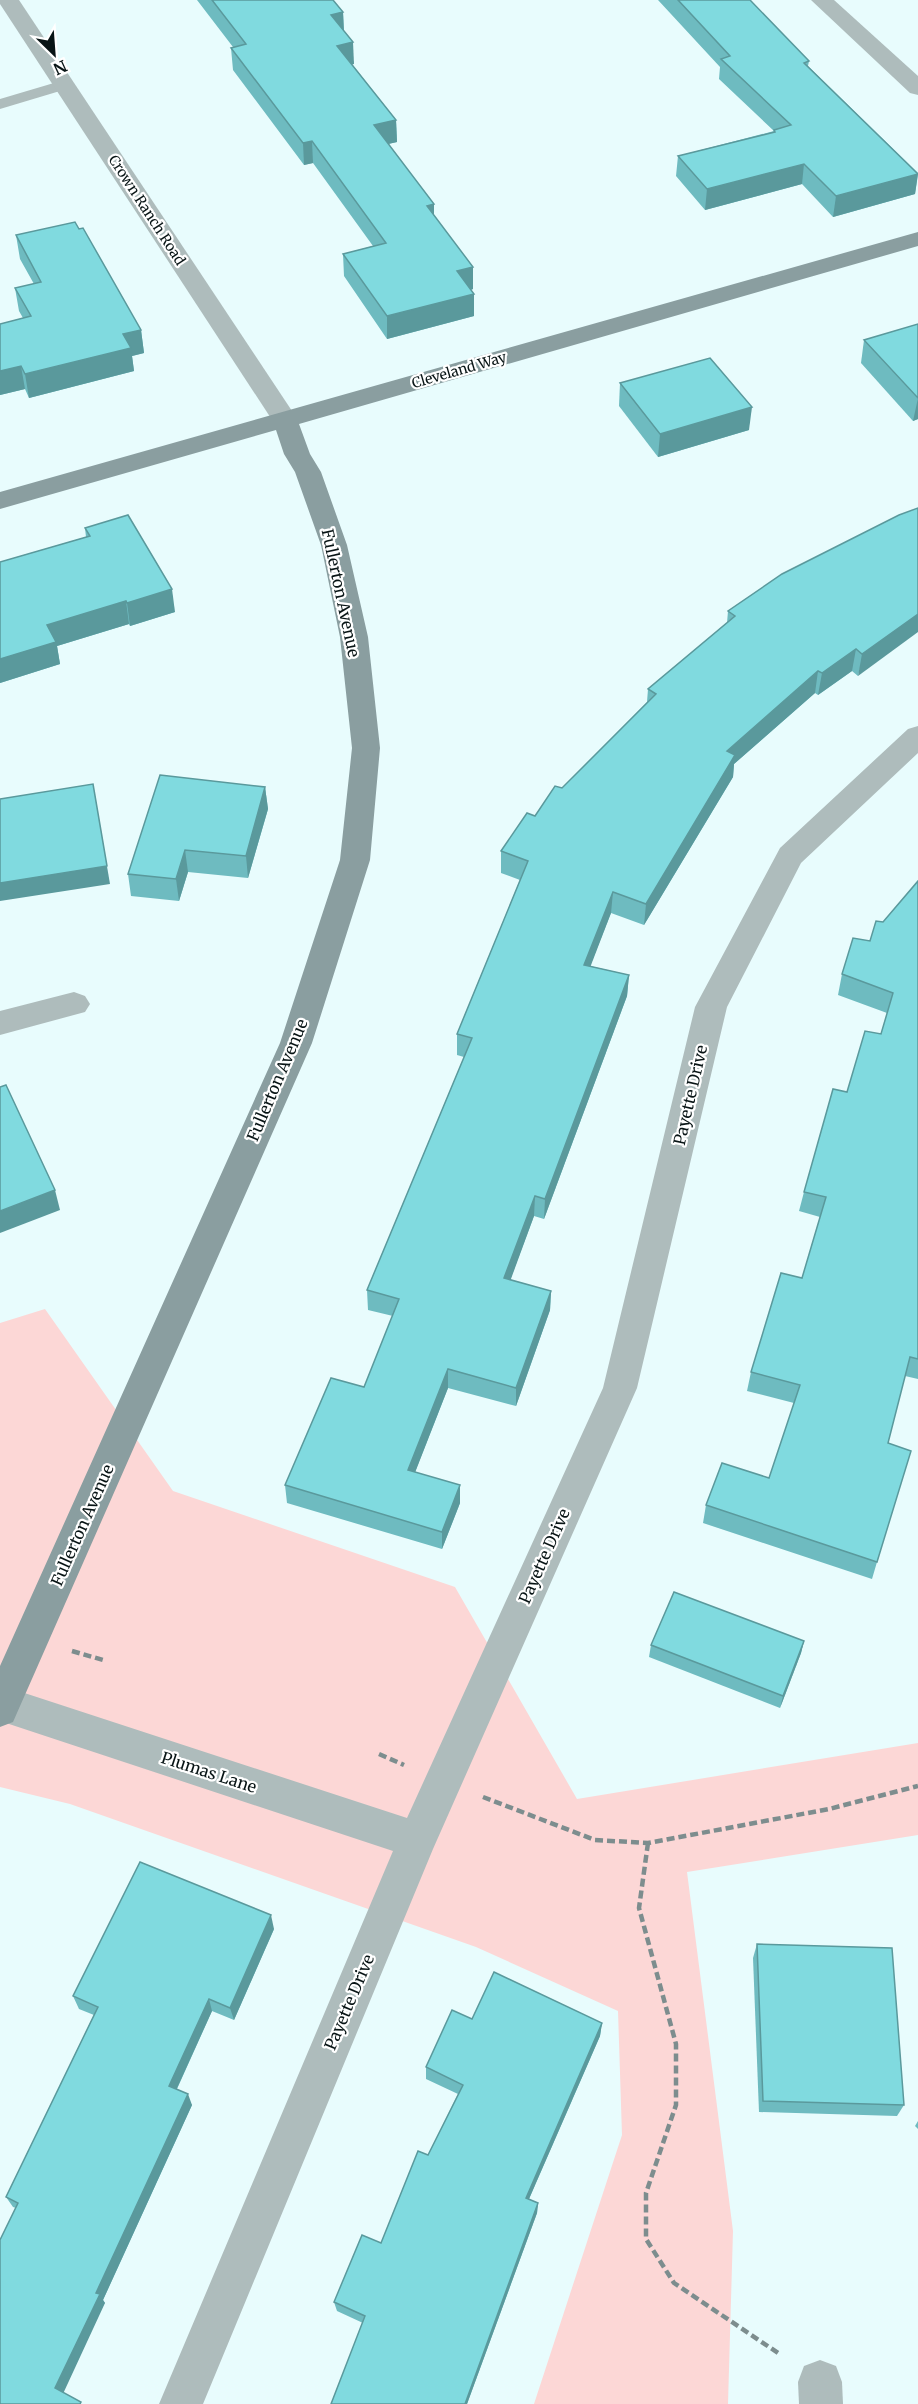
<svg xmlns="http://www.w3.org/2000/svg" width="918" height="2404" font-family="Merriweather,serif">
<rect width="100%" height="100%" fill="#e8fcfd"/>
<path fill="#fcd7d6" d="M45,1309L173,1491L455,1587L577,1799L918,1743V1835L687,1872L733,2231L728,2404H534L622,2135L618,2011L476,1947L70,1804L0,1787V1323Z"/>
<g fill="none" stroke-linecap="round" stroke-linejoin="round">
<g stroke="#7d8d8e" stroke-width="4.5" stroke-dasharray="8 4" stroke-linecap="butt">
<path d="M72,1651L103,1660"/>
<path d="M379,1754L404,1765"/>
<path d="M483,1797L595,1840L648,1843L829,1809L918,1786"/>
<path d="M648,1843L639,1908L676,2044V2105L646,2193V2239L674,2283L781,2355"/>
</g>
<path fill="#aebcbc" fill-rule="evenodd" d="M64,80L72,85L70,88L0,109V99Z"/>
<g fill="#aebcbc" fill-rule="evenodd">
<path d="M0,0H19L298,420L294,426L285,428L276,426L0,4Z"/>
<path d="M811,0H834L918,76V95L910,93Z"/>
<path d="M918,726V753L801,863L727,1007L637,1388L433,1849L203,2404H159L393,1851L0,1721V1685L407,1818L603,1388L695,1007L780,848L908,729Z"/>
<path d="M74,992L85,996L90,1004L85,1012L0,1035V1011Z"/>
<path d="M820,2360L836,2366L842,2382L843,2404H799L798,2382L804,2366Z"/>
</g>
<path fill="#8a9ea0" fill-rule="evenodd" d="M918,232V246L299,424L310,454L321,472L347,545L368,637L380,748L370,860L312,1043L13,1722L0,1727V1666L280,1043L340,860L352,748L340,637L321,545L295,472L284,454L276,430L0,509V492Z"/>
</g>
<g fill="#6ebbc0">
<path d="M197,0H333L343,12L344,31L354,64H352L396,120L397,142L388,144L434,204V215L473,289L471,290L474,316L387,339L344,276L343,254L373,246L313,163L304,165L233,70L231,48L233,47Z"/>
<path d="M658,0H750L809,61L808,66L918,173L915,194L833,217L802,184L705,210L676,176L678,156L774,131L719,79L720,67Z"/>
<path d="M16,235L141,330L144,353L132,356L134,371L29,398L25,389L0,395V324L23,318L19,311L15,288L34,284L20,259Z"/>
<path d="M918,324V419L913,421L861,363L864,340Z"/>
<path d="M620,383L749,430L658,457L619,406Z"/>
<path d="M899,515L858,676L852,671L818,695L815,693L734,764L733,777L644,925L611,913L590,966L629,975L627,996L544,1219L534,1216L510,1280L551,1291L550,1310L516,1406L448,1388L415,1472L460,1503L442,1549L287,1503L285,1485L364,1387L393,1316L368,1310L367,1290L464,1057L457,1055V1034L520,880L501,873V851L562,788L647,702L648,689L727,623L728,611Z"/>
<path d="M85,528L175,612L130,626L129,624L57,646L60,664L0,683V562L86,537Z"/>
<path d="M265,787L268,809L248,878L188,872L179,901L131,896L128,874Z"/>
<path d="M918,881V1379L905,1376L888,1443L877,1562L872,1579L703,1523L706,1505L769,1478L794,1403L747,1391L751,1372L802,1278L820,1217L799,1211L804,1192L847,1092L881,1034L887,1013L838,995L842,974L870,941L883,922Z"/>
<path d="M804,1641L801,1653L780,1708L649,1657L651,1645Z"/>
<path d="M274,1929L234,2020L212,2011L177,2089L192,2105L103,2300L105,2303L0,2404L16,2208L13,2207L6,2197L94,2015L79,2009L73,1996Z"/>
<path d="M757,1944L904,2105L897,2116L759,2112L753,1958Z"/>
<path d="M472,2019L602,2023L600,2036L529,2199L538,2203L537,2213L467,2404H331L363,2323L337,2311L334,2302L381,2243L428,2155L458,2094L426,2079V2067Z"/>
<path d="M918,2121V2129L915,2126Z"/>
</g>
<g fill="#5a999c">
<path d="M343,12L344,34L331,15Z"/>
<path d="M353,42L354,64L338,68L337,46Z"/>
<path d="M396,120L397,142L375,147L374,125Z"/>
<path d="M312,141L313,163L304,165L303,143Z"/>
<path d="M804,164L802,184L705,210L707,189Z"/>
<path d="M918,174L915,194L833,217L836,196Z"/>
<path d="M434,204V226L427,206Z"/>
<path d="M473,267V289L457,293V271Z"/>
<path d="M474,294V316L387,339V316Z"/>
<path d="M141,330L144,353L132,356L134,371L29,398L25,374L123,334Z"/>
<path d="M21,366L25,389L0,395V371Z"/>
<path d="M918,398V419L913,421Z"/>
<path d="M752,407L749,430L658,457L660,434Z"/>
<path d="M172,589L175,612L130,626L127,603Z"/>
<path d="M126,601L129,624L57,646L60,664L0,683V659L47,625Z"/>
<path d="M918,614V632L858,676L862,654Z"/>
<path d="M856,649L852,671L818,695L822,673Z"/>
<path d="M818,671L815,693L734,764L733,777L644,925L646,904L727,751Z"/>
<path d="M93,784L110,884L0,901V883Z"/>
<path d="M265,787L268,809L248,878L246,856Z"/>
<path d="M185,850L188,872L179,901L176,879Z"/>
<path d="M613,892L611,913L583,986L584,965Z"/>
<path d="M629,975L627,996L544,1219L545,1199Z"/>
<path d="M55,1190L60,1210L0,1233V1211Z"/>
<path d="M535,1196L534,1216L504,1298V1278Z"/>
<path d="M551,1291L550,1310L516,1406V1388Z"/>
<path d="M448,1369V1388L409,1488L408,1470Z"/>
<path d="M460,1485V1503L442,1549V1532Z"/>
<path d="M804,1641L801,1653L780,1708L783,1696Z"/>
<path d="M271,1915L274,1929L234,2020L230,2008Z"/>
<path d="M209,1999L212,2011L173,2097L169,2086Z"/>
<path d="M602,2023L600,2036L525,2208L526,2198Z"/>
<path d="M188,2094L192,2105L103,2300L105,2303L62,2396L55,2388L96,2293Z"/>
<path d="M538,2203L537,2213L467,2404H465Z"/>
</g>
<g fill="#80dadf" stroke="#5a999c" stroke-width="1.5">
<path d="M212,0H333L343,12L331,15L353,42L337,46L396,120L374,125L434,204L427,206L473,267L457,271L474,294L387,316L343,254L386,243L312,141L303,143L231,48L246,44Z"/>
<path d="M678,0H750L809,61L804,63L918,174L836,196L804,164L707,189L678,156L775,132L774,130L791,125L721,59L730,56Z"/>
<path d="M75,222L79,229L83,228L141,330L123,334L131,348L25,374L21,366L0,371V324L31,316L15,288L41,282L16,235Z"/>
<path d="M918,324V398L864,340Z"/>
<path d="M710,358L752,407L660,434L620,383Z"/>
<path d="M918,508V614L862,654L856,649L822,673L818,671L727,751L735,755L646,904L613,892L584,965L629,975L545,1199L535,1196L504,1278L551,1291L516,1388L448,1369L408,1470L460,1485L442,1532L285,1485L331,1378L364,1387L399,1299L367,1290L472,1038L457,1034L528,861L501,851L527,813L535,816L555,786L562,788L656,694L648,689L735,616L728,611L782,574L899,515Z"/>
<path d="M128,515L172,589L127,603L126,601L47,625L56,642L0,659V562L90,536L85,528Z"/>
<path d="M160,775L265,787L246,856L185,850L176,879L128,874Z"/>
<path d="M93,784L107,866L0,883V799Z"/>
<path d="M918,881V1359L910,1357L888,1443L911,1451L877,1562L706,1505L722,1463L769,1478L800,1385L751,1372L781,1273L802,1278L826,1197L804,1192L833,1089L847,1092L865,1031L881,1034L893,993L842,974L853,938L870,941L876,921L883,922Z"/>
<path d="M6,1085L55,1190L0,1211V1087Z"/>
<path d="M674,1592L804,1641L783,1696L651,1645Z"/>
<path d="M140,1862L271,1915L230,2008L209,1999L169,2086L188,2094L96,2293L100,2294L55,2388L81,2402L80,2404H0V2240L18,2203L6,2197L98,2007L73,1996Z"/>
<path d="M757,1944L892,1948L904,2105L763,2101Z"/>
<path d="M494,1972L602,2023L526,2198L538,2203L465,2404H331L365,2316L334,2302L362,2235L381,2243L418,2151L428,2155L463,2085L426,2067L452,2010L472,2019Z"/>
</g>
<g text-anchor="middle" stroke-width="4.5" stroke-linejoin="round" paint-order="stroke">
<g font-size="14" fill="#081415" stroke="#fff">
<text transform="translate(147 210) rotate(57)" y="5">Crown Ranch Road</text>
<text transform="translate(459 370) rotate(-16)" y="5">Cleveland Way</text>
</g>
<g font-size="16" fill="#081415" stroke="#fff">
<text transform="translate(341 593) rotate(78)" y="6">Fullerton Avenue</text>
<text transform="translate(277 1080) rotate(-67)" y="6">Fullerton Avenue</text>
<text transform="translate(690 1095) rotate(-77)" y="6">Payette Drive</text>
<text transform="translate(82 1525) rotate(-66)" y="6">Fullerton Avenue</text>
<text transform="translate(544 1556) rotate(-66)" y="6">Payette Drive</text>
<text transform="translate(209 1772) rotate(18)" y="6">Plumas Lane</text>
<text transform="translate(349 2002) rotate(-67)" y="6">Payette Drive</text>
</g>
</g>
<g transform="translate(54 54) rotate(155)" stroke="#ffffff" stroke-width="4.5" paint-order="stroke">
<path d="M0-4.5L10 22L0 15L-10 22Z" fill="#081415"/>
<text y="-9" font-size="16" font-weight="bold" text-anchor="middle" fill="#081415">N</text>
</g>
</svg>
